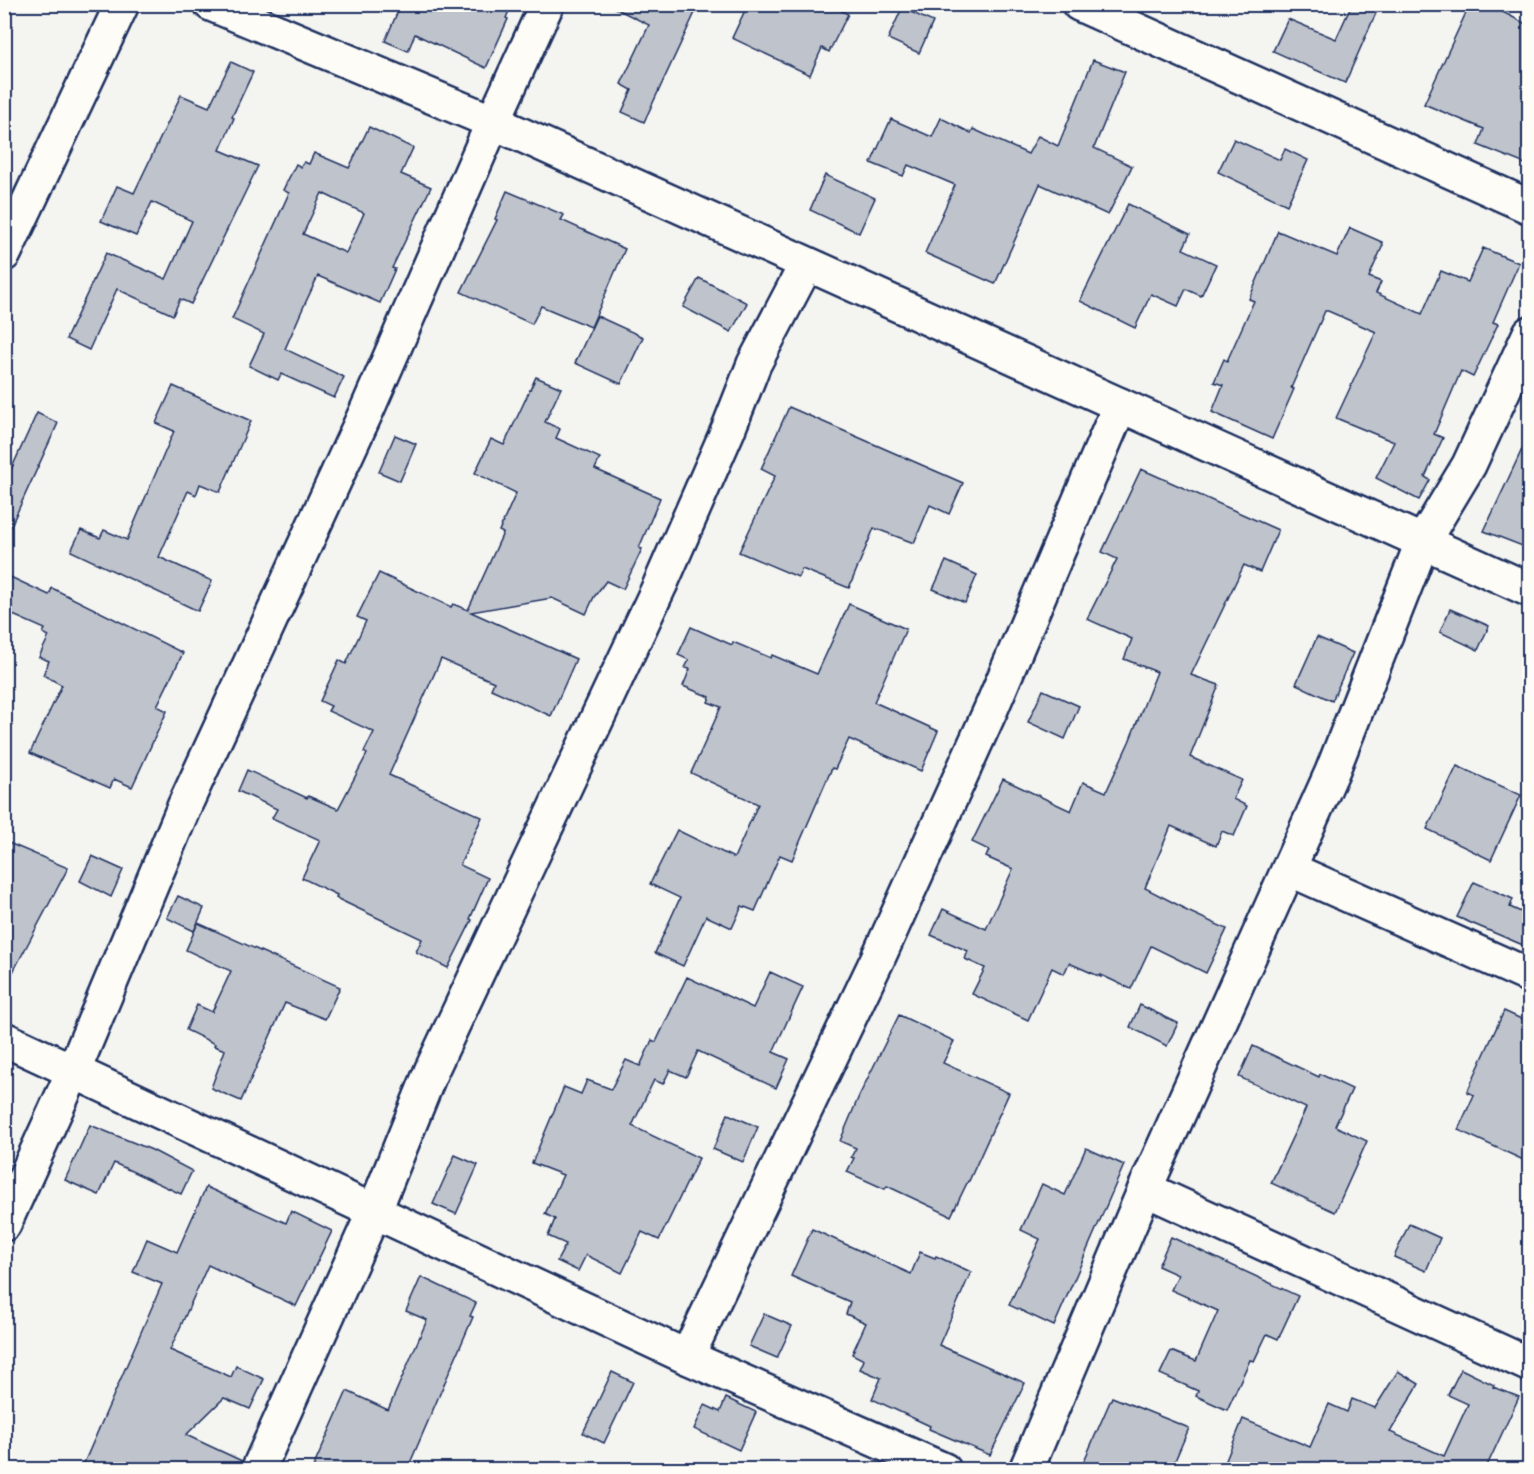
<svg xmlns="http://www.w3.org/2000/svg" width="1534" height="1474" font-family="'Indie Flower',sans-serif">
<rect width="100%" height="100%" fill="#f4f4f1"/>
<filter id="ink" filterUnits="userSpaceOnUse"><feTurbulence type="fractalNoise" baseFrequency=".0167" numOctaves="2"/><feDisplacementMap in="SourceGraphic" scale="12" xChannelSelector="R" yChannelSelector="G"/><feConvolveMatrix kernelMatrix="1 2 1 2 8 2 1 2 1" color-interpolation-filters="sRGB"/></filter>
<g filter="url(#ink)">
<g fill="#bfc3cc" stroke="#1b2f5e" stroke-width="1.5" fill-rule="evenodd">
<path d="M401,4H512L506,18L508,19L486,68L415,34L408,51L385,41Z"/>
<path d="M607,4H699L644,122L622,112L632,90L621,84L649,25Z"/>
<path d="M748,4H828L848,14L829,52L822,48L810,75L732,38Z"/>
<path d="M1352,4H1380L1345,83L1273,51L1288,19L1336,39Z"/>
<path d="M1470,4H1487L1530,26V166L1478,145L1484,129L1424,104Z"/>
<path d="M902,8L933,22L919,53L888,39Z"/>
<path d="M1093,60L1125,72L1094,148L1132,166L1108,215L1040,184L995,284L925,253L955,185L908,165L903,176L871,163L891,119L932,137L941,118L971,133L973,129L1028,154L1038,136L1058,146Z"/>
<path d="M231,62L253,72L232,117L234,118L220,150L258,166L191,304L180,299L173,315L117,289L89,350L66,339L106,253L166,279L192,221L152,202L136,236L101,221L117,186L134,193L181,95L209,107Z"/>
<path d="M369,127L413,148L401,174L431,187L392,268L395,269L380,303L318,276L303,308L285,349L344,377L334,398L281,374L278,380L249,366L264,334L232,319L289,193L283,190L296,164L301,167L304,162L309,164L314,153L349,168ZM322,193L364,213L346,253L303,234Z"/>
<path d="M1234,139L1280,160L1285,149L1308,160L1287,205L1218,172Z"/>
<path d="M825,175L875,198L859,233L810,210Z"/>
<path d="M507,191L564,215L561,220L625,249L591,327L541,306L532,324L461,292L497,220L495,219Z"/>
<path d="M1128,204L1190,234L1183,249L1216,264L1201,296L1186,289L1178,306L1151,294L1135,328L1080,301Z"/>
<path d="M1350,228L1382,242L1383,245L1369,277L1381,282L1376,293L1422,314L1441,271L1468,282L1483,248L1519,263L1493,322L1498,324L1473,377L1461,371L1434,434L1443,438L1425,477L1430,480L1419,500L1376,478L1394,442L1336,418L1376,332L1328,311H1325L1291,388L1294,389L1272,439L1212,412L1223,385L1214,382L1224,359L1227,361L1254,301L1249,299L1278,231L1337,256Z"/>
<path d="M699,278L747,303L731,332L683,307Z"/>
<path d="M597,316L643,337L621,384L575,363Z"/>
<path d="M536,377L561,388L545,422L560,429L556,438L600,458L595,469L660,498L639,548L642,549L623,589L606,581L594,597L586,614L552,598L471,612L576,659L551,716L491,689L494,682L441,659L389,775L482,817L460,865L488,878L470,919L472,920L448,968L416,952L422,939L336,898L337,895L302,878L320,840L272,818L277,809L238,791L247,770L307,798L308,796L338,809L367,754L364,752L374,732L328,711L331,706L320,701L339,660L346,664L366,621L357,617L379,573L451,607L453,604L468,610L503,533L499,531L516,493L475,473L491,439L504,445Z"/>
<path d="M173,386L251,421L220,492L200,484L196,495L188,491L159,557L212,581L198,611L71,551L81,530L100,538L104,530L127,540L174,431L156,423Z"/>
<path d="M789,407L963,483L949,514L930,505L914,543L874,528L849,588L802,569L798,577L739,552L775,476L761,469Z"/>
<path d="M37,413L58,423L4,541V485Z"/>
<path d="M1530,432V549L1484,531Z"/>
<path d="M395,435L416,444L400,481L379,472Z"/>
<path d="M1141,469L1278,530L1260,572L1244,565L1191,675L1219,685L1190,757L1242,780L1233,799L1247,806L1234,836L1222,831L1216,846L1171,826L1145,888L1184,908L1183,909L1227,929L1206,973L1151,946L1131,989L1101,975V977L1069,963L1064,974L1052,968L1028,1020L972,994L985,968L965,959L968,951L931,935L943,909L986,929L1013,869L986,857L989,850L972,842L1003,779L1071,811L1083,782L1106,792L1129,742L1157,672L1124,659L1132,639L1087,619L1117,559L1102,552Z"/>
<path d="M946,561L977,575L965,603L933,589Z"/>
<path d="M4,574L49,595L52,588L183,653L157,706L167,711L132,787L114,779L110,788L30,753L62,685L43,675L49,661L39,657L49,636L43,633L45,629L4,611Z"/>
<path d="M849,604L906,629L874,702L938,731L921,771L849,739L835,769L832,768L792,860L780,855L755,911L742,906L732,928L706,916L683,966L655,953L680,898L650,884L677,830L734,858L758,804L691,773L721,707L708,702L710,697L683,686L690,669L685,668L689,660L678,655L691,627L732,645L733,642L771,658L772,655L817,674Z"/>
<path d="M1450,609L1489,626L1478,650L1440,632Z"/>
<path d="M1317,637L1353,653L1332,701L1296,684Z"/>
<path d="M1043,690L1079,706L1065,739L1028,722Z"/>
<path d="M1457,766L1521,795L1491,860L1427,829Z"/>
<path d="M4,841L68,868L4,989Z"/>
<path d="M92,856L123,870L111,897L80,881Z"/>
<path d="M1474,882L1513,899L1510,907L1530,916V948L1457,917Z"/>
<path d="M178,896L204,908L194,931L167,918Z"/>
<path d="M198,923L340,987L325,1019L285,1003L241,1101L211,1088L225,1050L214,1046L215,1044L186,1030L197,1005L212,1012L231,971L186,950Z"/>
<path d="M770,972L803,987L773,1052L789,1059L776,1088L698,1051L686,1077L670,1070L663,1084L654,1080L632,1126L699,1158L659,1240L642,1232L622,1273L586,1255L578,1271L557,1261L566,1244L548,1236L555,1219L545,1214L563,1175L532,1163L564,1087L581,1094L587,1080L611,1089L626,1060L640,1066L652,1040L656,1042L687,977L753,1008Z"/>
<path d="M1140,1005L1178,1023L1167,1046L1130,1027Z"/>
<path d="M1504,1011L1530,1023V1163L1458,1130L1474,1095L1467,1092Z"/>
<path d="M899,1015L954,1041L943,1063L1009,1093L969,1181H968L951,1216L887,1186L885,1189L847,1172L854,1158L851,1157L856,1148L840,1141L859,1096Z"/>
<path d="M1253,1046L1319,1077L1320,1074L1352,1089L1335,1126L1367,1141L1335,1212L1271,1183L1306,1108L1239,1077Z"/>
<path d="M728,1114L758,1127L743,1162L713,1149Z"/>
<path d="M90,1125L152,1150L192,1171L181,1194L114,1163L99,1195L65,1180Z"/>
<path d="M1086,1148L1124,1165L1054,1326L1009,1305L1040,1239L1021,1230L1042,1184L1065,1195Z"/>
<path d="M455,1155L478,1165L456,1214L433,1204Z"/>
<path d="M206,1187L286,1223L291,1211L332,1231L296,1306L208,1265L170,1350L231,1377L236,1366L264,1379L250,1409L224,1398L186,1435L242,1461L240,1470H81L162,1284L133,1272L147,1239L177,1252Z"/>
<path d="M1409,1224L1440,1238L1426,1271L1394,1257Z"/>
<path d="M812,1229L911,1274L920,1252L935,1258L936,1256L971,1272L939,1345L1025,1383L990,1455L929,1429L930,1426L872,1399L881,1378L860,1369L864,1360L852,1354L866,1323L846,1314L850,1302L791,1276Z"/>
<path d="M1171,1237L1298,1296L1278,1339L1267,1334L1254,1361L1250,1360L1227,1410L1196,1396L1198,1391L1160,1374L1171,1351L1196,1361L1218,1311L1171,1290L1178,1275L1158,1266Z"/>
<path d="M421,1277L476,1303L470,1316L473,1317L407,1470H312L347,1391L388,1410L427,1320L406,1311Z"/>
<path d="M764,1314L792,1326L777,1358L749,1346Z"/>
<path d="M1461,1369L1494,1385L1493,1387L1519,1397L1485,1470H1222L1243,1419L1310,1447L1329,1404L1347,1412L1352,1399L1375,1408L1398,1371L1419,1384L1390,1432L1444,1456L1468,1404L1448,1395Z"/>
<path d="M612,1372L633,1382L604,1443L583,1433Z"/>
<path d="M1112,1397L1189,1428L1171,1470H1080Z"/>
<path d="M726,1398L756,1412L739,1450L694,1429L705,1405L720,1412Z"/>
</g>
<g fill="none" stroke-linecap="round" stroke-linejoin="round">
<g stroke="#1b2f5e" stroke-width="38">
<g id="street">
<path d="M211,4L493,122L1530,590"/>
<path d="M1079,4L1530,207"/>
<path d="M1289,869L1530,976"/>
<path d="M4,1039L687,1357L944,1470"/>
<path d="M1145,1189L1530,1365"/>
<path d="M4,1224L74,1070L184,807L367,410L493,122L547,4"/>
<path d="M687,1357L879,956L991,709L1120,405"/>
<path d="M258,1470L374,1212L432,1069L660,585L728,430L754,364L806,265"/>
<path d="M1026,1470L1145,1189L1332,772L1422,543L1469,465L1530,333"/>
</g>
</g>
<g stroke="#1b2f5e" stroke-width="38">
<path id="secondary" d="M4,254L122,4"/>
</g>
<use href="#street" stroke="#fdfcf7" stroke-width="33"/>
<use href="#secondary" stroke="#fdfcf7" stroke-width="33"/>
</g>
</g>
<rect width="1534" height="1474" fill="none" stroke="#fdfcf7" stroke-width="24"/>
<rect x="12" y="12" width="1510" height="1450" fill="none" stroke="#1b2f5e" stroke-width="2" filter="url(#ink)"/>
</svg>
